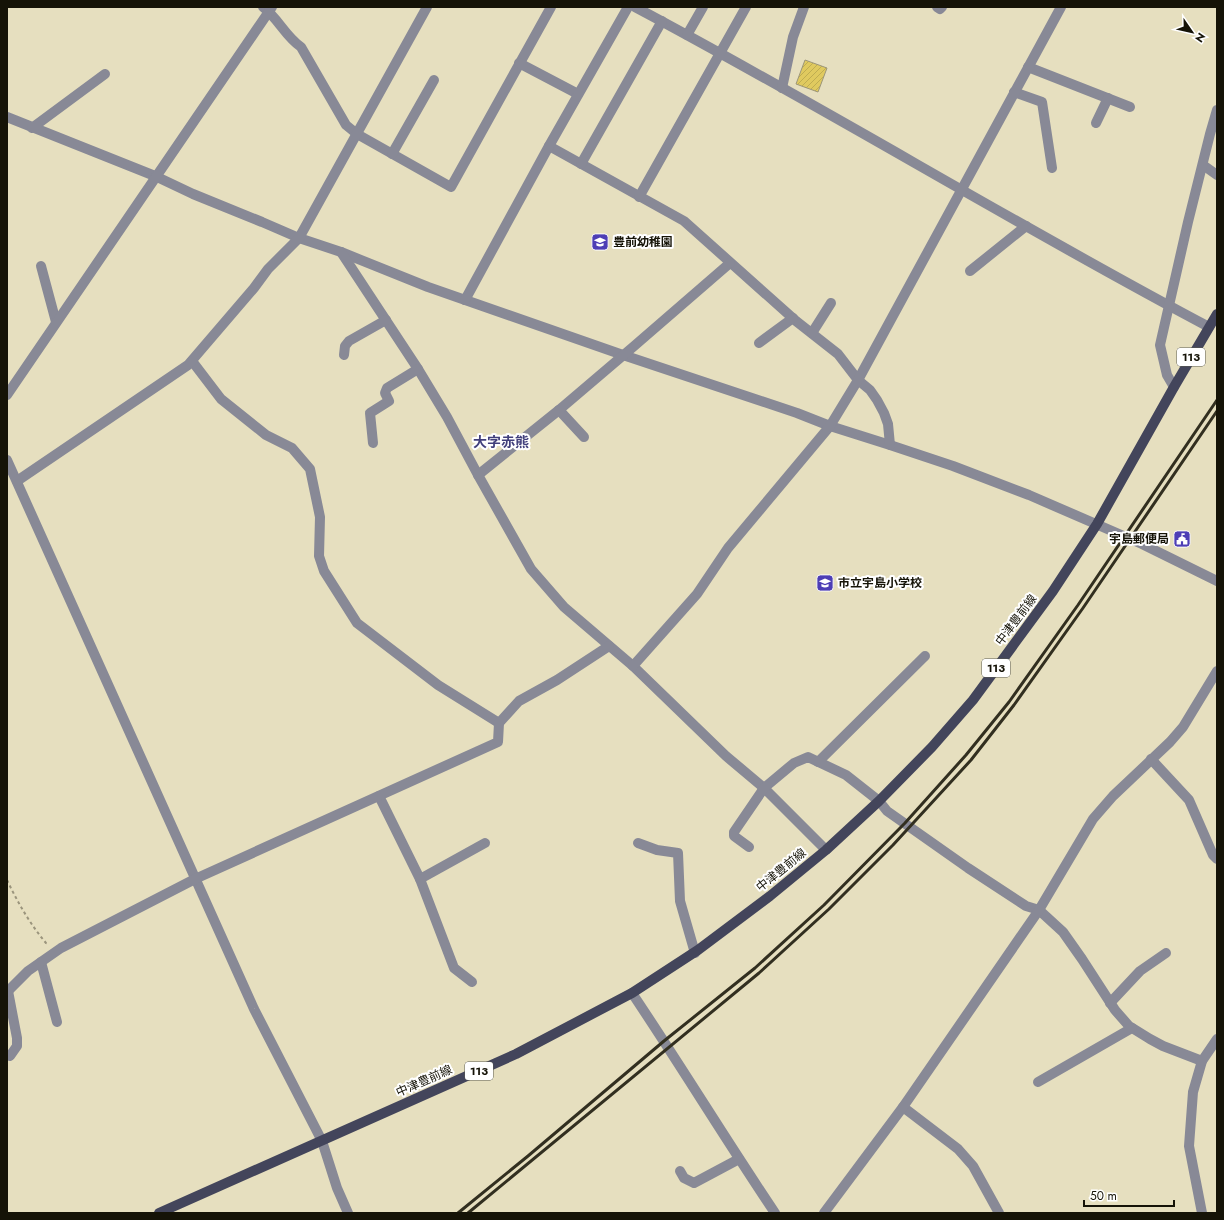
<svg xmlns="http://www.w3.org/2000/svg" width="1224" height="1220" font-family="Jost,'Noto Sans JP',sans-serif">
<defs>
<pattern id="building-hatch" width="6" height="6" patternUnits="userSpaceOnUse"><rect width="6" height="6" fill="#e0ca5f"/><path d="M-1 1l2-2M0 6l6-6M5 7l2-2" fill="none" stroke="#bfad51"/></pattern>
</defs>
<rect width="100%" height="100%" fill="#e6dfbf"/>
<path fill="url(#building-hatch)" stroke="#9c9678" d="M805,60L827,68L818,92L796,84Z"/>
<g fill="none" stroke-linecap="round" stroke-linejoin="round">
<path stroke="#9a947c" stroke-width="2" stroke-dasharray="3 3" stroke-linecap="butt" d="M7,880C18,903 30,924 46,943L49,944"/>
<g stroke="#888996" stroke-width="10">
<path d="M263,7C278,18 285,36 301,47L346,125L357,134L451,187L551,7"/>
<path d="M635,7C829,110 1016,225 1209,327"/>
<path d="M937,7L940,9L942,7"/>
<path d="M687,35L703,7"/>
<path d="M519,63L578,94"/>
<path d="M1028,67L1130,107"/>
<path d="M782,88L793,37L804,7"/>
<path d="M1014,92L1042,102L1052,168"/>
<path d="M7,117L155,176L193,194L262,222L299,238L341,252L428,287L623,355L797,413L830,426L890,445L953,466L1029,495L1142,544L1217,581"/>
<path d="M1096,123L1108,98"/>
<path d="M32,128L105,74"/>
<path d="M549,146L684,221L796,321L838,354L858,380L870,390L877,400L884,413L888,424L890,445"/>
<path d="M392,154L434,80"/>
<path d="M581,164L662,21"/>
<path d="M1203,165L1217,175"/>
<path d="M639,197L746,7"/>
<path d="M341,252L418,369L447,417L478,475L531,569L564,607L633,666L726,756L764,788L826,850"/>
<path d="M41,266L56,322"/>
<path d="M970,271L1026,226"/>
<path d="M465,300L549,146L628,7"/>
<path d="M812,333L831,303"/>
<path d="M759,343L793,318"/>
<path d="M344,355L345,346L349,341L386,320"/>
<path d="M192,361L221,399L266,435L292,448L310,469L320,517L319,556L324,571L357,623L438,685L499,723"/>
<path d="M1174,387L1167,375L1160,345L1188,222L1210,134L1217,110"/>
<path d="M7,395L272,7"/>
<path d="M559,410L584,437"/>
<path d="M373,443L370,413L389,401L385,393L387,388L418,369"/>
<path d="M7,460L254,1009L322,1141L337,1188L348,1213"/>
<path d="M478,475L559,410L633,347L730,263"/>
<path d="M17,481L188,365L254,288L268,269L299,238L427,7"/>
<path d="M633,666L697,594L728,548L830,426L858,380L1061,7"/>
<path d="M1151,759L1189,800L1213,855L1217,859"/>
<path d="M818,762L925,656"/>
<path d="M379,796L420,879L485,843"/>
<path d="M638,843L657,850L678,853L680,901L695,953"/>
<path d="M749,847L734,836V832L764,788L794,763L808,757L846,775L879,801L887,811L968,868L1026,906L1039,910L1063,932L1082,959L1115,1010L1129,1026L1150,1039L1163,1046L1202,1061"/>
<path d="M420,879L454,968L472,982"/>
<path d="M41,962L57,1022"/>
<path d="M8,991L17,1038V1046L10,1056"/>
<path d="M7,992L28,971L61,948L195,879L498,742L499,723L519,701L557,680L609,646"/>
<path d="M632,993C681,1066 726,1140 775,1213"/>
<path d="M1110,1003L1140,971L1166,953"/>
<path d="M1038,1082L1132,1028"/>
<path d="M903,1107L958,1149L973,1166L999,1213"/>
<path d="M680,1171L684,1178L694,1183L739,1159"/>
<path d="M824,1213L903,1107L1039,910L1093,819L1113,796L1170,742L1183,727L1217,671"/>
<path d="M1202,1213L1189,1146L1193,1092L1202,1061L1217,1039"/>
</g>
<path stroke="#43455b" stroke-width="10" d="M159,1213L516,1054L632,993L698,950L770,896L826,850L879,801L932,747L973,700L1053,591L1097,524L1174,387L1217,314"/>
<g stroke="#322f20" stroke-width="3">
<path d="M458,1213L528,1156L664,1041L755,968L824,905L905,823L966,755L1009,702L1078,605L1217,400"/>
<path d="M468,1213L759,973L829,909L893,845L971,760L1014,705L1083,608L1217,411"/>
</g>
</g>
<defs>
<g id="school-square" transform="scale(0.9)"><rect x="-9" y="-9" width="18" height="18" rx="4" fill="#4d3eb5" stroke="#fff"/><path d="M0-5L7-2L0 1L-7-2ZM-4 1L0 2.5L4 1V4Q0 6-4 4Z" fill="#fff"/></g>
<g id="civic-square" transform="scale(0.9)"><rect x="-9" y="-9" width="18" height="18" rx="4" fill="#4d3eb5" stroke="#fff"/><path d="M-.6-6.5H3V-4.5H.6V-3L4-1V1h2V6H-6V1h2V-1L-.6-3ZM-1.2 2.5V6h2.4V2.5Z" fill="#fff"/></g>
</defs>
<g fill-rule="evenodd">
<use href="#school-square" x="600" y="242"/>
<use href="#civic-square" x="1182" y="539"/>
<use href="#school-square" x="825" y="583"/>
</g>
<g text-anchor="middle" stroke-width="4" stroke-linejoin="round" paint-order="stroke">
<g fill="#fff" stroke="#5b5a51" stroke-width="1">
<rect x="1177" y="348" width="28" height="18" rx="3"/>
<rect x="982" y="659" width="28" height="18" rx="3"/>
<rect x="465" y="1062" width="28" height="18" rx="3"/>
</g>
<g font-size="11" font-weight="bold" fill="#151307">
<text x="1191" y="361">113</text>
<text x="996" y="672">113</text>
<text x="479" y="1075">113</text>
</g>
<g font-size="12" font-weight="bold" fill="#151307" stroke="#fff" text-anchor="start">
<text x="613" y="246">豊前幼稚園</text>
<text x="1169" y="543" text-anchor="end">宇島郵便局</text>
<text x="838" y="587">市立宇島小学校</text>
</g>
<g font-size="12" fill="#151307" stroke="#fff">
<text transform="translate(1016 620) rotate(-53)" y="4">中津豊前線</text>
<text transform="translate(781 870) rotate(-39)" y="4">中津豊前線</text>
<text transform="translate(424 1081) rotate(-24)" y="4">中津豊前線</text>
</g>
<g font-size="14" font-weight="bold" fill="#413f7b" stroke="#fff">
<text x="501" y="447">大字赤熊</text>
</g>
</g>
<rect width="1224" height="1220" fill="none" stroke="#151307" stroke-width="16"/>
<g transform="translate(1192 32) rotate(124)" stroke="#ffffff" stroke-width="3" paint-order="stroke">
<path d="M0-3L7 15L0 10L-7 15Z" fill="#151307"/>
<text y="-6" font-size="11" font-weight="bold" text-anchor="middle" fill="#151307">N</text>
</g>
<path d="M1084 1200v6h90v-6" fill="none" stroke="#151307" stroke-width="2"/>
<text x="1090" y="1200" font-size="12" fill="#151307" stroke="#ffffff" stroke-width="3" paint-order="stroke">50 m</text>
</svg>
